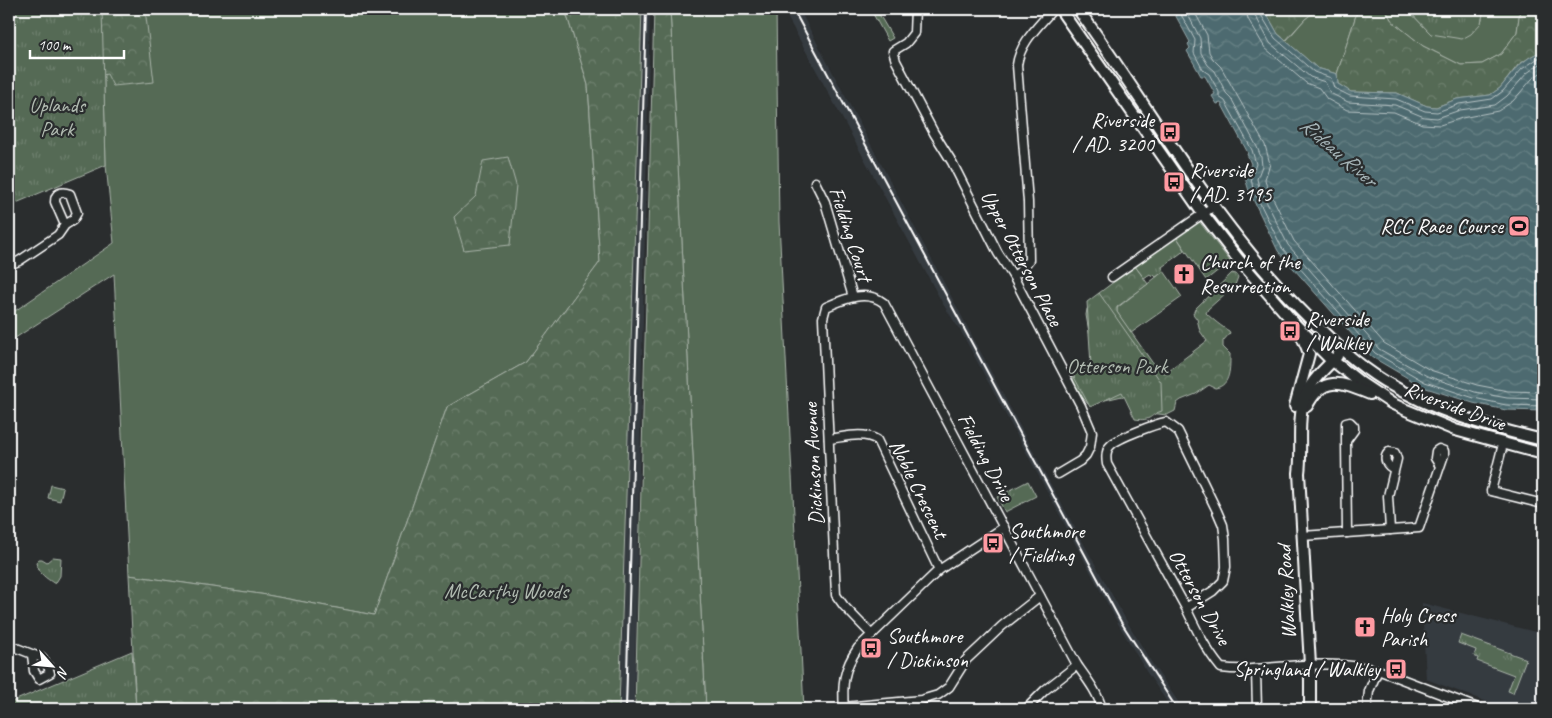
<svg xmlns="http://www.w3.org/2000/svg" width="1552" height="718" font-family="Caveat,sans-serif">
<defs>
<pattern id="forest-crowns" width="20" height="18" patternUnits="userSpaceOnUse" patternTransform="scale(1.25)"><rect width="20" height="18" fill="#556a55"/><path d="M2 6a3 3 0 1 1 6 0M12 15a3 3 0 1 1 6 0" fill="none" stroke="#6e806e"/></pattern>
<pattern id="park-tufts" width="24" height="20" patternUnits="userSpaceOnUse" patternTransform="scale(1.25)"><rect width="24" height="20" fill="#556a55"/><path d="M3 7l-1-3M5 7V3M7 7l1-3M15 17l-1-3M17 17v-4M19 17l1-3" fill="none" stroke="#6e806e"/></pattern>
<pattern id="water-waves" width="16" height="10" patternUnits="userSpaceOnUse" patternTransform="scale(1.25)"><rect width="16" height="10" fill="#4d6b70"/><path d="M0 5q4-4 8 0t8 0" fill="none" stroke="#688185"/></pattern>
</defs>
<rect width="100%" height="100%" fill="#2a2d2e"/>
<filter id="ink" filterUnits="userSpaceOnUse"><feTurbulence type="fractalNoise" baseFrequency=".02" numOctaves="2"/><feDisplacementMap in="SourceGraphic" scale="10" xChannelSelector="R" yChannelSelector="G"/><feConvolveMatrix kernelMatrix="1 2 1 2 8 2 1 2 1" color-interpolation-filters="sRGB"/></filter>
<g filter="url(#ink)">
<g fill="#363b41">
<path d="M641,9H650L634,709H620Z"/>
<path d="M783,9H799L1050,483L1126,620L1153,665L1183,709H1172L1146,671L1119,625L963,335L943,304Z"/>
<path d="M1422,603L1543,634V691L1537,709H1506L1426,679Z"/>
</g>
<g fill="#556a55" stroke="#aab4aa">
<path d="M102,9H565L588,85L600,262L526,362L447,407L374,615L267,595L129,575L114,274L9,342V315L114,243L106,165Z"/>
<path d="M670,9H776L779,222L804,709H706Z"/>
<path d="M874,9H876L893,38L888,41L872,12Z"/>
<path d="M1318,9H1358L1337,74L1317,68L1278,34L1287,40L1305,19Z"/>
<path d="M1385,9H1407L1431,34L1481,23L1484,9H1520L1517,32L1501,54L1482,64L1461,65L1423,46L1392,21Z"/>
<path d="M1198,220L1230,261L1206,280L1176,236Z"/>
<path d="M1164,271L1182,297L1131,333L1117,312V308Z"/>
<path d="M51,485L63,488L60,501L48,498Z"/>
</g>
<g fill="url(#forest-crowns)" stroke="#aab4aa">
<path d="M9,9H145L154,82L113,86L107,74L68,82Z"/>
<path d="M565,9H642L619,709H136L129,575L267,595L374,615L447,407L526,362L600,262L588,85Z"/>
<path d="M654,9H670L706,709H635Z"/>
<path d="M1264,9H1318L1305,19L1286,40L1278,34Z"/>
<path d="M1358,9H1385L1392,21L1423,46L1461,65L1482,64L1501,54L1517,32L1520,9H1543V50L1530,57L1518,65L1500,88L1490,95L1457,99L1436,107L1427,106L1397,93L1351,92L1338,84L1337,74Z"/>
<path d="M508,157L516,185L510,245L464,250L454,217L476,196L483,161Z"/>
<path d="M1135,266L1148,284L1117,307V312L1154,365L1161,372L1165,373L1207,341L1200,331L1197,319L1193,314L1195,309L1232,273L1236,274L1238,277L1235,285L1208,309L1206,313C1212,319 1222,327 1229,331L1230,333L1223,341V347L1230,354C1230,367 1231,386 1215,388L1209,385L1196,394L1181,400L1177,403L1175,411L1167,415L1150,413L1122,396L1088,404C1081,395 1072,387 1073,375L1080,372L1089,363L1093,355L1086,315L1087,309L1099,293Z"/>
</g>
<g fill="url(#park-tufts)" stroke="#aab4aa">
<path d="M9,9H102L106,165L9,206Z"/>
<path d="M1407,9H1484L1481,23L1471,34L1462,39L1431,34Z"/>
<path d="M1176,236L1185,250L1162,267L1164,271L1156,277L1154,275L1152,277L1150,274L1144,278L1135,266Z"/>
<path d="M1099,293L1161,382L1162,411C1150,414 1152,422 1135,419L1122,392L1090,407L1073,375L1091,365L1087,302Z"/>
<path d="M1028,481L1036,496L1005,512L997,497Z"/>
<path d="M53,557L61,558L60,576L55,584C46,578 39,574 36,563L39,559H42L47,562Z"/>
<path d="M1461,635L1526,659L1513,693L1508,691L1514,675L1477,661L1478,658L1474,656L1476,650L1458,643Z"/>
<path d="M132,651L136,709H9V703Z"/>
</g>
<path fill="url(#water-waves)" stroke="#94a6a9" d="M1172,9H1264L1278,34L1317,68L1337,74L1338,84L1351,92L1397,93L1427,106L1436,107L1457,99L1490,95L1500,88L1518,66L1530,57L1543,50V411L1506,410L1473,403L1423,387L1372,357L1278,251L1249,191L1245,178L1251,164L1247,154L1248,153L1221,103L1217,104L1212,96L1215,94L1205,76H1201L1187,51L1190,48L1188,44L1190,42Z"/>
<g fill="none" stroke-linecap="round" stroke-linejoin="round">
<g stroke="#b8c4c6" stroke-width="1">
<path d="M1178,9L1195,40L1194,53L1203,70L1209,74L1219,92V97L1225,101L1252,150L1256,164L1251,178L1253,189L1282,248L1375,353L1425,382L1474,398L1506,405L1543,406"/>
<path d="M1185,9L1200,38L1201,53L1208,65L1215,71L1226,93L1231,98L1257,147L1261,157L1262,166L1257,179L1259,187L1288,245L1379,349L1427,376L1475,392L1507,398L1543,399"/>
<path d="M1193,9L1207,35L1209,52L1213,59L1221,67L1265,145L1270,164L1265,179L1266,184L1294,241L1384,343L1430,370L1477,385L1508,391L1543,392"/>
<path d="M1246,9L1248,19L1265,48L1306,83L1319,88L1327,99L1347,110L1394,112L1422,124L1440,125L1462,118L1498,111L1513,101L1532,79L1543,71"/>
<path d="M1254,9L1255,15L1270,43L1310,77L1325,82L1330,93L1348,102L1395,105L1424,117L1437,118L1460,110L1495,105L1507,96L1527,73L1543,62"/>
<path d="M1260,9V13L1275,38L1314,72L1331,78L1334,88L1350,96L1396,99L1425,111L1437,112L1459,104L1492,99L1503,91L1522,69L1543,55"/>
</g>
<g stroke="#fff" stroke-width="11">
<g id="minor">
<path d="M915,9L914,33L906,43L893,51L896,61L934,133L952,162L998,253L1013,276L1081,406L1092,432L1090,447L1086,455L1080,461L1058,474"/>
<path d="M815,182L825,202L853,297"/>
<path d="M9,265L19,261L58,235L65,225L73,220L77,213L70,194C62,191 55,192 55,202L65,225"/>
<path d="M1013,276L1019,272L1029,260L1028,202L1017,65C1020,42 1039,26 1053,9"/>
<path d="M1112,277L1214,206"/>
<path d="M829,439C845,437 863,431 877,440L939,570"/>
<path d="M1346,441V423L1350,422L1354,426V430L1346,441L1347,533"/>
<path d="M1503,444L1491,491L1543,504"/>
<path d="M1390,530L1388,496L1397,459L1395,453L1389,452C1382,459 1387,466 1394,469"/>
<path d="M1302,536L1419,528L1444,455V451L1439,449L1436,451L1435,458L1440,466"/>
<path d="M1186,608L1213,591L1223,581L1226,567L1225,539L1223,525L1217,511L1178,431L1166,422C1155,424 1118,438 1111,445C1105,450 1106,458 1107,464L1186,608C1196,629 1206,650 1221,668C1244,671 1265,668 1288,666C1318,664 1348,663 1378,670L1480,709"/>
<path d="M871,634L844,606L836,595L823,318L826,307C844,299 867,289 884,303L1077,665C1087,679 1098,693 1102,709"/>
<path d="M9,645L42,658L48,666L50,673L39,679L34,671L32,655"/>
<path d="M1256,670L1257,709"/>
<path d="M844,707L921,700L938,695L949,687L966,660L982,645L1002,626L1040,596"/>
<path d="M844,709C842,685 843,669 858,648L939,570L1004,527"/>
<path d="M1026,709L1045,690L1077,665"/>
<path d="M1367,709L1369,691L1378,670"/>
</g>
</g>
<g stroke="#fff" stroke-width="14">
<g id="major">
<path d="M1060,9L1203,214L1238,259L1296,325L1328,357L1361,383L1391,403L1406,410L1455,430L1543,454"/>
<path d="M1078,9C1153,113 1217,228 1309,318C1332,341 1356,364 1384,381C1433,411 1488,427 1543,440"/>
<path d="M1295,406L1309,354L1307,348L1300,332"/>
<path d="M1307,406C1323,374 1342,383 1370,394"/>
<path d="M1310,709V665L1299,473C1303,443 1294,411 1311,385C1318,374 1329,365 1337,356"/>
</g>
</g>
<use href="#minor" stroke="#2a2d2e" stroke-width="8"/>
<use href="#major" stroke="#2a2d2e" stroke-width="10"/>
<g stroke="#fff" stroke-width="2">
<path d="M793,9L1121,622L1177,709"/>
<path d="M626,709L646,9"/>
</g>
</g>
</g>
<defs>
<g id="bus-square" transform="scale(1.125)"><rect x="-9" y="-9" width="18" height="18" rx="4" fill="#ff9aa2" stroke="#2a2d2e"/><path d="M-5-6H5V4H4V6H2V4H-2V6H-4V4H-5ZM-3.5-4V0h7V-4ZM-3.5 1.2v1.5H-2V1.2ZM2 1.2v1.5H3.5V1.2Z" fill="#111"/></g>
<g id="stadium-square" transform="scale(1.125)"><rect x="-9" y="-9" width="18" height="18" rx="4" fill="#ff9aa2" stroke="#2a2d2e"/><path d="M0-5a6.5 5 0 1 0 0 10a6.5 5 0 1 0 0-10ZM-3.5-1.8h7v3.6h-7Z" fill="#111"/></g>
<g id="church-square" transform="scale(1.125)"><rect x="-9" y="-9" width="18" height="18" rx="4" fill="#ff9aa2" stroke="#2a2d2e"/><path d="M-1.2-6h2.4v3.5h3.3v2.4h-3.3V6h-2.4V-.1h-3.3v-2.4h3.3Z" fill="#111"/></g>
</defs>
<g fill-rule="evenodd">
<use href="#bus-square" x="1170" y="132"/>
<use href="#bus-square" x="1174" y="182"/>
<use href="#stadium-square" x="1519" y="226"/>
<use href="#church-square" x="1184" y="274"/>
<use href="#bus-square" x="1290" y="331"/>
<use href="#bus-square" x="993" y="543"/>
<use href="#church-square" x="1365" y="627"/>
<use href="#bus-square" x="871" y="648"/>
<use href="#bus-square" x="1396" y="669"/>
</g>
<g text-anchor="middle" stroke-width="4.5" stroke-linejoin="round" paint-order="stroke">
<g font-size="21" fill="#b2bcb2" stroke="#2a2d2e">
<text x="57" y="112">Uplands<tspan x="57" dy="24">Park</tspan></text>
<text x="1117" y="373">Otterson Park</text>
<text x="506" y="598">McCarthy Woods</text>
</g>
<g font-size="21" fill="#fff" stroke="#2a2d2e" text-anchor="start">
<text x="1154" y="127" text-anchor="end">Riverside<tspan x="1154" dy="24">/ AD. 3200</tspan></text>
<text x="1190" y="177">Riverside<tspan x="1190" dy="24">/ AD. 3195</tspan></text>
<text x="1503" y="233" text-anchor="end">RCC Race Course</text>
<text x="1200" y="269">Church of the<tspan x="1200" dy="24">Resurrection</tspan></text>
<text x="1306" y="326">Riverside<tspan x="1306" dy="24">/ Walkley</tspan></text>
<text x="1009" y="538">Southmore<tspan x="1009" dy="24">/ Fielding</tspan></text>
<text x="1381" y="622">Holy Cross<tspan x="1381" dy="24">Parish</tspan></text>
<text x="887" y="643">Southmore<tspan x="887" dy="24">/ Dickinson</tspan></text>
<text x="1380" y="676" text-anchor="end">Springland / Walkley</text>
</g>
<g font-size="21" fill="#fff" stroke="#2a2d2e">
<text transform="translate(851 234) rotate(72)" y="7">Fielding Court</text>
<text transform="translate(1022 258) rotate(62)" y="7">Upper Otterson Place</text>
<text transform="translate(1455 406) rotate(20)" y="7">Riverside Drive</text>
<text transform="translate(986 457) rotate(62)" y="7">Fielding Drive</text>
<text transform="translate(813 464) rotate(-93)" y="7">Dickinson Avenue</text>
<text transform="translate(919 489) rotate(64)" y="7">Noble Crescent</text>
<text transform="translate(1286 592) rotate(-93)" y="7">Walkley Road</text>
<text transform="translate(1200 597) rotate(61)" y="7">Otterson Drive</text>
</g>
<g font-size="22" font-style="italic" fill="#a6b5b8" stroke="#2a2d2e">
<text transform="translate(1339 151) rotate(41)" y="8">Rideau River</text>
</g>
</g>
<rect width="1552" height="718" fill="none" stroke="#2a2d2e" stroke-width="30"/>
<rect x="15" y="15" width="1522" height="688" fill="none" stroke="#fff" stroke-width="2" filter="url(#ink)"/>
<g transform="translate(52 666) rotate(117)" stroke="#2a2d2e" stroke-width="4" paint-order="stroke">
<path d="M0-4L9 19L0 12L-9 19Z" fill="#ffffff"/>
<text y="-8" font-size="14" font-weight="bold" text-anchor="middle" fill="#ffffff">N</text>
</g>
<path d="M30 50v8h94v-8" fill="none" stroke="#ffffff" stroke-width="2.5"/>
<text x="38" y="50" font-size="15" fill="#ffffff" stroke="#2a2d2e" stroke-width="4" paint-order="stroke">100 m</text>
</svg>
